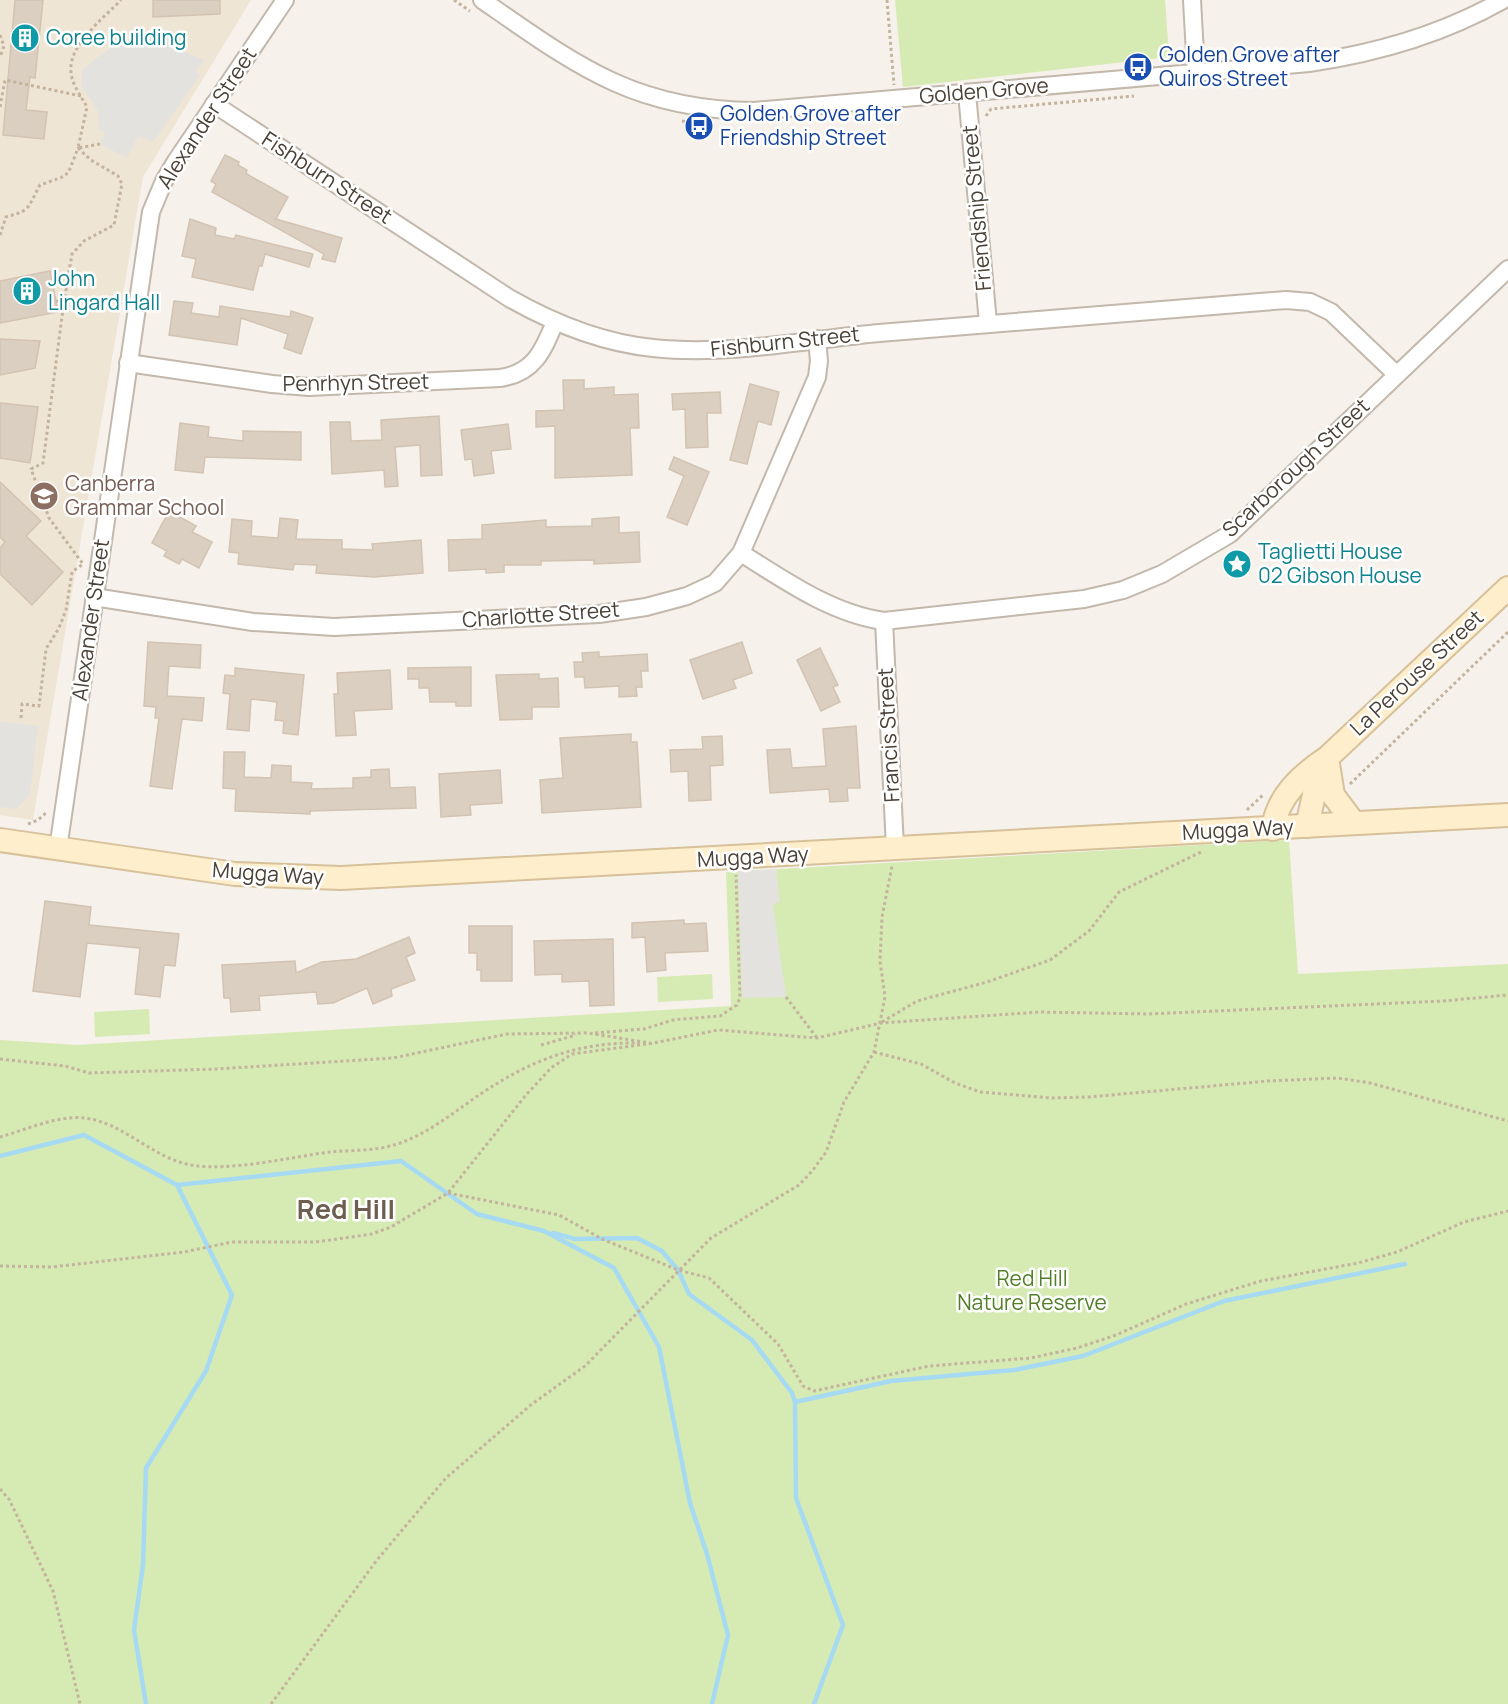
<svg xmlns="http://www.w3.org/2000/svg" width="1508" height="1704" font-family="Manrope,sans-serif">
<rect width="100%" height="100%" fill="#f6f1eb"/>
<path fill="#efe5d4" d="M0,0H251L143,177L33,820L0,815Z"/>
<g fill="#d6eab3">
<path d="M895,0H1165L1169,57L903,87Z"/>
<path d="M1289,840L1298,974L1508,964V1704H0V1040L77,1045L731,1006L726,872Z"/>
<path d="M712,974L713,999L658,1002L657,977Z"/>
<path d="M149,1009L150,1034L95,1037L94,1012Z"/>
</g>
<g fill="#e4e2df">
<path d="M139,32L204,60L196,72L201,74L153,142L138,136L127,158L100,144L105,132L99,130L98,111L81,85L82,70L117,43L129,49Z"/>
<path d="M0,721L38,726L30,795L16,809L0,807Z"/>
<path d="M776,869L780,902L773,904L786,997L742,998L738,871Z"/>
</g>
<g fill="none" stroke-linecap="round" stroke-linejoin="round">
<g stroke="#a6daf3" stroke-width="4.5">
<path d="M0,1156L84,1135L177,1185L232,1295L206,1371L146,1468L143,1565L134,1630L146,1704"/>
<path d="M177,1185L401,1161L477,1214L544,1231L614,1268L659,1347L690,1503L707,1554L728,1635L712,1704"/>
<path d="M553,1233L575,1239L637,1238L662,1251L678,1270L689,1294L752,1340L792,1393L795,1402L796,1498L843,1625L814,1704"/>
<path d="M795,1402L891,1381L1014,1370L1083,1356L1224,1301L1405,1264"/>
</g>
</g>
<g fill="#dbcfc2" stroke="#d3c3b2" stroke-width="1.5">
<path d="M15,0H43L35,78L30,77L26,110L47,112L44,139L3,135Z"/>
<path d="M153,0H220V14L153,17Z"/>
<path d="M225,155L239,162L238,165L247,170L246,173L252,177L288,197L276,219L342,238L335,262L322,259L324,254L212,192L216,184L211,181Z"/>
<path d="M190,219L216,228L215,235L234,239L236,235L313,254L309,267L265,254L262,266H259L253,290L192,277L196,259L182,256Z"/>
<path d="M50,271L58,312L0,323V281Z"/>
<path d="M174,301L193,303L191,313L219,317L220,306L290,317L291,311L313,318L301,354L284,348L288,334L241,318L237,345L169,335Z"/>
<path d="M0,339L40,341L35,368L0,375Z"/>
<path d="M563,380H584V389L614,387V395L638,394L639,428H630L632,475L555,478V426L536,427V411L564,410Z"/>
<path d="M750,384L779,392L771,425L758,421L747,464L730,460Z"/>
<path d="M720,392L721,413H707L708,447L686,448L685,409L673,410L672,394Z"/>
<path d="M0,403L38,407L30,463L0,458Z"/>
<path d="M439,416L442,475L421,476L420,445L395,447L398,486L385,487L384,470L332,474L330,422H350L351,441L382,440L381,420Z"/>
<path d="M180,423L209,427L208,437L243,441V431L301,432V460L205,457L203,473L175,470Z"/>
<path d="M508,424L511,449L491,451L494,473L474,476L472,459L465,460L461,430Z"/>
<path d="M674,457L709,472L687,525L667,517L684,476L669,469Z"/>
<path d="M0,482L41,521L26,536L63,572L32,605L0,574V548L5,542L0,537Z"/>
<path d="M169,511L196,526L192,532L212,542L199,568L182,559L179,564L164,556L167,551L152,543Z"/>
<path d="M619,517V533L639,532L640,562L594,564V560L541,561V565H504V572L486,573V569L449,571L448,540L482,539V525L546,520V527L592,526V519Z"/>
<path d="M280,518L298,520L296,539L342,540V549L373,550L372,544L421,540L423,573L374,577L316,573L317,565L294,564L293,570L238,564L239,553L229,552L232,519L252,521L251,536L278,538Z"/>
<path d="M148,642L201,645L200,668L169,666L167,696L204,698L202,721L182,719L172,789L150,786L159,718H155L156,707L144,706Z"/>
<path d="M742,642L752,673L733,680L736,688L703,699L690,660Z"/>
<path d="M820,648L838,685L833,687L840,702L821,711L797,660Z"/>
<path d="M599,652V657L647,654L648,671H641L642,687H636L637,696L619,697V686L585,688L584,677H575L574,662H583L582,653Z"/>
<path d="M471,667V706H456V702H430L429,688H419V679H408V668Z"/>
<path d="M235,668L304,675L298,735L283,733L284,721L275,720L277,702L251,699L249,731L227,729L230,694L223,693L225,675L235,676Z"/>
<path d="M390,670L392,709L354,711L356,735L336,736L334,694H338L337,673Z"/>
<path d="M539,674V679L558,678L559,707H532V719L500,720L496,675Z"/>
<path d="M856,726L860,788H847L848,801L830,802L829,789L770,793L767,750L790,749L792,768L826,766L823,729Z"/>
<path d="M631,734V742H637L641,807L542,813L540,780L563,778L560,738Z"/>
<path d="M722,736L723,765L710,766L711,800L689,801L688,771L671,772L670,750L703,749L702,737Z"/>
<path d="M224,752H245L244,777L271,778L272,765L291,766V782L312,783L311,789L353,788V778L371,777V770L389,769L390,788L415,787L416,808L310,811V814L235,811L236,789L223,788Z"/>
<path d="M500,770L502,803L470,805L471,815L441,817L439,774Z"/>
<path d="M45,901L91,907L89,925L179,934L175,966L164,965L160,997L135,994L140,948L87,943L80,997L33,991Z"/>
<path d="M684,920V924L706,923L708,951L665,953L666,970L647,972L645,937L632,938V923Z"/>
<path d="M469,926H512V981H481V970H477V953H469Z"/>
<path d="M409,937L415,953L406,957L415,980L391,989L392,996L373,1004L367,988L333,1003L318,1004L316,992L259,996L260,1010L231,1012L230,998H224L222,965L295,961L296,973L322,962L356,959Z"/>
<path d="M613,939L614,1005L590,1006L589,981L562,982V974L535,975L534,941Z"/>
</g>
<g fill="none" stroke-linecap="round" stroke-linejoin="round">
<g stroke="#c2b8ac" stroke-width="20">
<g id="street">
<path d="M482,0C576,65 634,110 754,111L1309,63C1378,53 1443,34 1503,0"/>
<path d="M1192,0L1196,72"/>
<path d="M967,93L988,323"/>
<path d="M214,104L509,298C553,323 602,343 653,348C728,356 805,340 879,333C1014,321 1150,311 1286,300L1310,302L1331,312L1396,374"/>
<path d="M128,363L272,384L309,387L500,378C534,373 543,351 555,322"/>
<path d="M741,553C784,580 832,614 884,621L1084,599L1123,590L1162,574L1230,534L1508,269"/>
<path d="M94,597L253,622L334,627L599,614L646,607L687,596L715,583L741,553L817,377L819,361L817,339"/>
<path d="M884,621L895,848"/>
<path d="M58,849L151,212L164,181L176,161L285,0"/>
</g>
</g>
<g stroke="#d7c19a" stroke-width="26">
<g id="secondary">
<path d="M1327,758L1333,795L1354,823"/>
<path d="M1307,826L1316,786L1325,762"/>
<path d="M1273,829C1277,797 1301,775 1327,758L1508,588"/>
<path d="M0,840L235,874L341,878L1508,815"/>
</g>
</g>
<g stroke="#c4b39d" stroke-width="3" stroke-dasharray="3 3" stroke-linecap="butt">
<path d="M454,0L470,11"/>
<path d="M887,0L894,85"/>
<path d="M0,35L4,46L0,57"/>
<path d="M0,107L5,80L81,96"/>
<path d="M986,116L991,109L1134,96"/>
<path d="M682,121L714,126"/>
<path d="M100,144L78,148L87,107C81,96 72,85 71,72C68,45 104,18 121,0"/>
<path d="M0,235L6,217L22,212L29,206L40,185C72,173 65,181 78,148L91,160L118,176L122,184L114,225L84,241L72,254L64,301H56"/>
<path d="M21,718L22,704L39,706L46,649L59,628L66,610L72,572L83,564L49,518L31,469L43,463L64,301"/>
<path d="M1350,784L1508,632"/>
<path d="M1247,810L1264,794"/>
<path d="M28,824L38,820L47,812"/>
<path d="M786,997L817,1038"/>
<path d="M882,1022L917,1001L987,982L1050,960L1089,931L1119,892L1203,851"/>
<path d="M595,1033L644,1029L673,1020L720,1016L737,1005L740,998L736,875"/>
<path d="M541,1045L576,1035"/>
<path d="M874,1052L921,1064L955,1083L980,1092L1053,1098L1088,1097L1268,1081L1338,1078L1370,1083L1508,1121"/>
<path d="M0,1059L65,1066L89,1073L216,1069L393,1058L507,1034L588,1033L650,1043"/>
<path d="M0,1137C25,1130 58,1115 84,1118C123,1122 152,1158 191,1165C229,1172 291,1157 330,1152C351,1150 374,1151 394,1145C425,1136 453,1113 479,1095C531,1060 577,1042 640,1043"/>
<path d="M448,1193L559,1215L602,1239L678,1270L709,1278L778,1344L803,1386L814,1391L929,1366L1031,1358L1077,1348L1116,1335L1186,1304L1261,1281L1358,1263L1397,1252L1464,1222L1508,1211"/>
<path d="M0,1266L52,1267L184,1252L232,1242H316L372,1234L391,1227L448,1193L526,1095L551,1068L572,1054L654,1043L718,1030L817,1038L881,1023L1040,1012L1148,1014L1443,1001L1508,995"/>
<path d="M0,1489L9,1499L53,1591L80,1704"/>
<path d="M271,1704L377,1560L446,1478L532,1404L585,1366L711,1238L799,1185L813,1170L826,1152L844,1102L874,1052L885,997L880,961L882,917L892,866"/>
</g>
<use href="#street" stroke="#fff" stroke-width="16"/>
<use href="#secondary" stroke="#ffeecb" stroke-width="22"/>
</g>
<defs>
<g id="building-disc" transform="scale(1.5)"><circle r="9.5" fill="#0f9aa8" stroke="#fff"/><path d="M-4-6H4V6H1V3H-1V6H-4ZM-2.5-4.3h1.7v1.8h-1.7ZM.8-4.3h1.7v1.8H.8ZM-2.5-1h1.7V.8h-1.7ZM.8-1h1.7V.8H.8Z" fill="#fff"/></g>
<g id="bus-disc" transform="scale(1.5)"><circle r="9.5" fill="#1a4fb4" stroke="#fff"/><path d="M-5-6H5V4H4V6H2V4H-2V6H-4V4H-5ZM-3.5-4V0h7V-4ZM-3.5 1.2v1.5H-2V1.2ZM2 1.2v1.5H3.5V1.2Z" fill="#fff"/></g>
<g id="school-disc" transform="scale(1.5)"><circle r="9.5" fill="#8d6e63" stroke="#fff"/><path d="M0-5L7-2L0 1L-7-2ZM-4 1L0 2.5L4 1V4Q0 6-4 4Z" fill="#fff"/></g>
<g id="sight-disc" transform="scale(1.5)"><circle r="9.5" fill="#0f9aa8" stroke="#fff"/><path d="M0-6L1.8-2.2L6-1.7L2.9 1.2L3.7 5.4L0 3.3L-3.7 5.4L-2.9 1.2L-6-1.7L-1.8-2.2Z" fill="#fff"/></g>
</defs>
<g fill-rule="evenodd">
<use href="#building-disc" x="25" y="38"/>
<use href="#bus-disc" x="1138" y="67"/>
<use href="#bus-disc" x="699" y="126"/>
<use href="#building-disc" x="27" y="291"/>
<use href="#school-disc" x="44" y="496"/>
<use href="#sight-disc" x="1237" y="564"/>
</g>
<g text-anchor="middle" stroke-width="5" stroke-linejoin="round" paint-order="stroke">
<g font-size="21" fill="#0d838f" stroke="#fff" text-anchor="start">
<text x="46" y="45">Coree building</text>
<text x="48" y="286">John<tspan x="48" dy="24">Lingard Hall</tspan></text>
<text x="1258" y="559">Taglietti House<tspan x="1258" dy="24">02 Gibson House</tspan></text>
</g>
<g font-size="21" fill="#164399" stroke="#fff" text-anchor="start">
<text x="1159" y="62">Golden Grove after<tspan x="1159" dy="24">Quiros Street</tspan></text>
<text x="720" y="121">Golden Grove after<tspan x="720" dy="24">Friendship Street</tspan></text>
</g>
<g font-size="21" fill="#4a4138" stroke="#fff">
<text transform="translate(984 91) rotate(-5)" y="7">Golden Grove</text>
<text transform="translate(207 118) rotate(-57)" y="7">Alexander Street</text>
<text transform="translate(327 178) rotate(33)" y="7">Fishburn Street</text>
<text transform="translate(977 208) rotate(-95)" y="7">Friendship Street</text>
<text transform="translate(785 342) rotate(-6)" y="7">Fishburn Street</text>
<text transform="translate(356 383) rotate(-1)" y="7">Penrhyn Street</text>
<text transform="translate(1296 468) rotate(-43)" y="7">Scarborough Street</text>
<text transform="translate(541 615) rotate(-4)" y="7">Charlotte Street</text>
<text transform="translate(91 620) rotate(-82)" y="7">Alexander Street</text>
<text transform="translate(1417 673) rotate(-43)" y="7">La Perouse Street</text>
<text transform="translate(889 735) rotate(-93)" y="7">Francis Street</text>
<text transform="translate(1238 830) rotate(-3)" y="7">Mugga Way</text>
<text transform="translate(753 857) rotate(-3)" y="7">Mugga Way</text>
<text transform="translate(268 874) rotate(4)" y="7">Mugga Way</text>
</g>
<g font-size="21" fill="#785e54" stroke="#fff" text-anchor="start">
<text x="65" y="491">Canberra<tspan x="65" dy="24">Grammar School</tspan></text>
</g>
<g font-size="21" fill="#517f28" stroke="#fff">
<text x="1032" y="1286">Red Hill<tspan x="1032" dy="24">Nature Reserve</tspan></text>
</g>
<g font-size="27" font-weight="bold" fill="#6d5e4f" stroke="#fff">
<text x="346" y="1219">Red Hill</text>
</g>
</g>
</svg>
